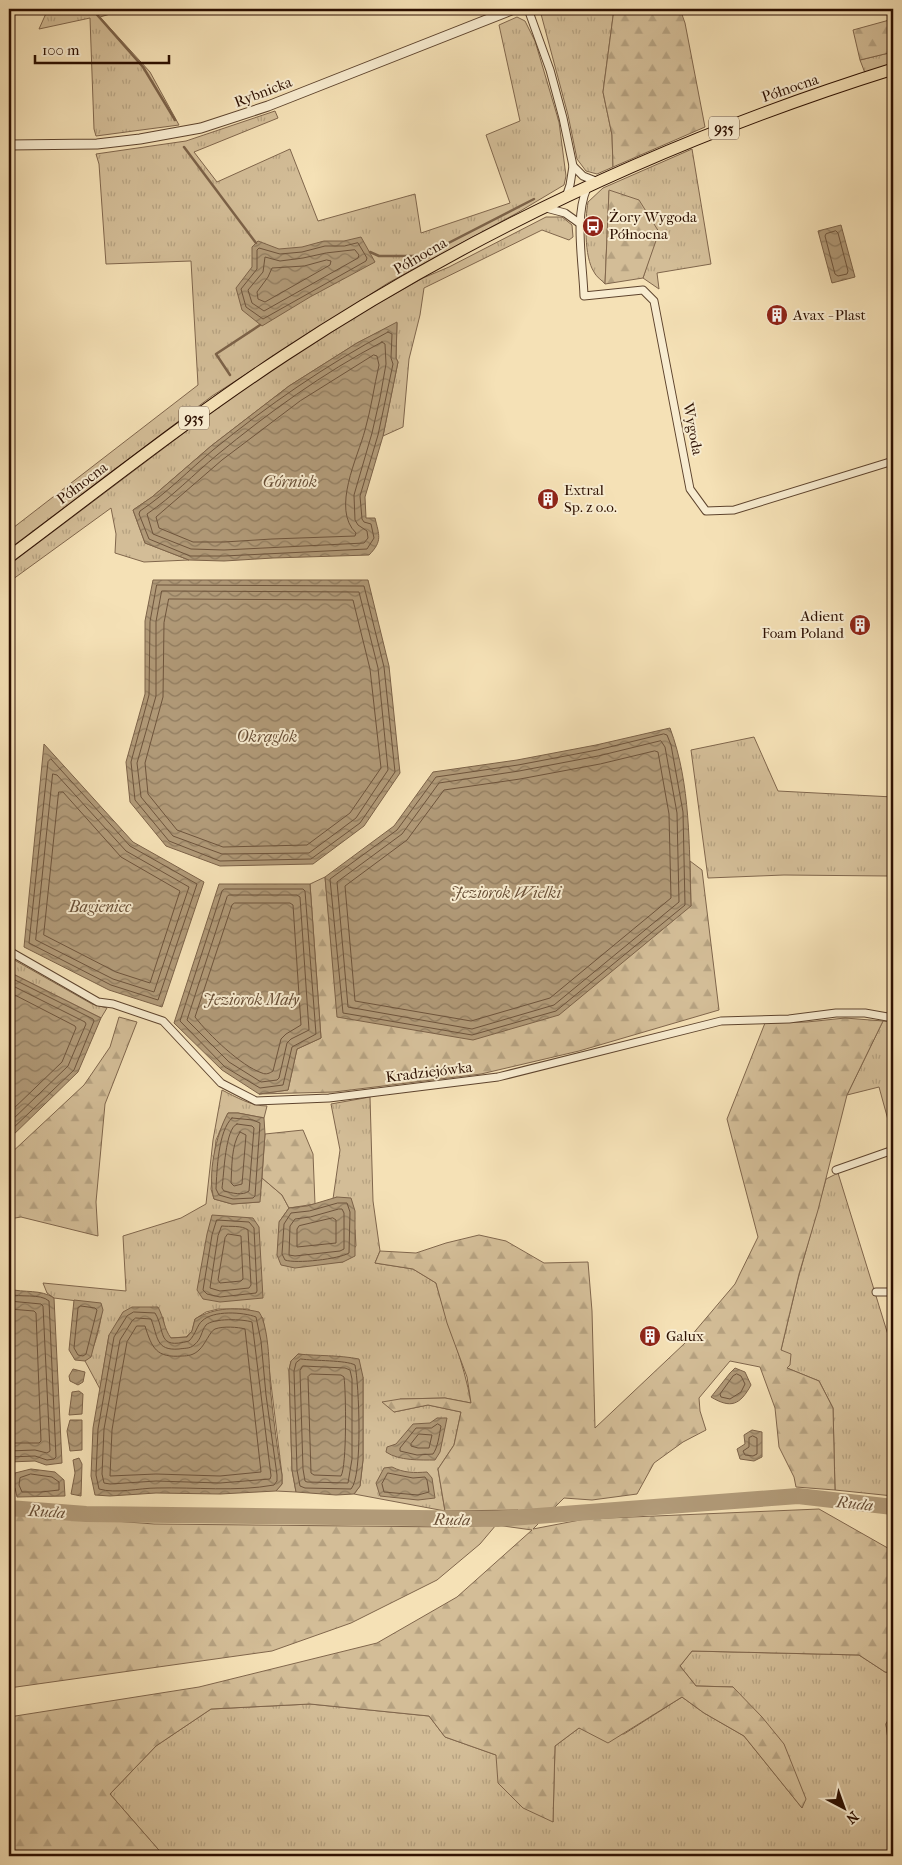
<svg xmlns="http://www.w3.org/2000/svg" width="902" height="1865" font-family="'IM FELL French Canon',serif">
<defs>
<pattern id="grass-tufts" width="24" height="20" patternUnits="userSpaceOnUse" patternTransform="scale(1.25)"><rect width="24" height="20" fill="#d3bd97"/><path d="M3 7l-1-3M5 7V3M7 7l1-3M15 17l-1-3M17 17v-4M19 17l1-3" fill="none" stroke="#b5a180"/></pattern>
<pattern id="forest-firs" width="22" height="20" patternUnits="userSpaceOnUse" patternTransform="scale(1.25)"><rect width="22" height="20" fill="#d3bd97"/><path d="M5 1l3.5 6h-7zM16 11l3.5 6h-7z" fill="#b5a180"/></pattern>
<pattern id="water-waves" width="16" height="10" patternUnits="userSpaceOnUse" patternTransform="scale(1.25)"><rect width="16" height="10" fill="#b19a78"/><path d="M0 5q4-4 8 0t8 0" fill="none" stroke="#907c60"/></pattern>
</defs>
<rect width="100%" height="100%" fill="#f5e1b6"/>
<filter id="stains"><feTurbulence type="fractalNoise" baseFrequency=".004" numOctaves="4"/><feColorMatrix values="0 0 0 0 .2 0 0 0 0 .09 0 0 0 0 .02 0 0 0 .5 -.17"/></filter>
<radialGradient id="worn" r=".72"><stop offset=".6" stop-color="#630" stop-opacity="0"/><stop offset="1" stop-color="#630" stop-opacity=".3"/></radialGradient>
<g fill="url(#grass-tufts)" stroke="#80664c">
<path d="M48,9H127L100,17L150,72L179,125L96,136L94,129L90,18L39,29Z"/>
<path d="M552,9H614L603,92L612,135L613,167L597,174L586,171L577,159L568,115L541,14Z"/>
<path d="M517,17L525,21L535,41L559,122L566,176L564,185L517,213L388,283L212,396L9,549V531L198,385L191,261L106,264L99,164L96,154L186,141L275,111L278,118L194,152L217,182L290,149L318,221L415,194L421,233L510,203L486,135L520,121L499,25Z"/>
<path d="M893,52V64L865,73L860,60Z"/>
<path d="M692,149L711,264L657,273L659,289L643,278L658,231L609,191L605,284C602,280 596,277 594,272C584,257 585,219 588,202L603,188Z"/>
<path d="M546,217H562L572,225L573,237L569,240L542,230L424,288L420,315L409,359L403,427L383,436L398,362L396,358L397,323L357,343L289,386L211,446L152,497L133,510L145,543L189,560L144,562L115,553L116,534L111,508L9,582V565L237,393L347,321L423,278L449,267Z"/>
<path d="M754,737L778,791L893,797V903L888,876L784,875L708,878L691,750Z"/>
<path d="M9,957L92,1004L107,1008L101,1018L9,972Z"/>
<path d="M883,1021L893,1022V1138L879,1087L847,1095Z"/>
<path d="M222,1090C236,1097 251,1106 267,1106L264,1118L238,1113H228L216,1140L211,1189L214,1199L232,1204L259,1202L262,1178L282,1195L289,1208L279,1222L321,1263L343,1262L356,1246L355,1230L337,1197L333,1199L340,1150L331,1104L370,1097L373,1201L380,1251L375,1263L413,1269L436,1283C447,1323 464,1362 471,1403L445,1398L400,1399L394,1412L428,1405L461,1412L454,1445L438,1469L445,1511L354,1494L360,1486L363,1460V1377L321,1357L298,1354L291,1361L289,1370L292,1470L296,1492L276,1491L282,1484V1475L263,1318L248,1309H218L206,1312L195,1319L192,1331L186,1337L170,1338L165,1330L163,1317L109,1335L100,1389L85,1361C94,1354 104,1315 101,1304L54,1298L47,1293L43,1283L126,1291L123,1236L181,1218L206,1204L213,1140Z"/>
<path d="M838,1173L893,1351V1496L835,1490L833,1408L819,1381L787,1368L781,1350L798,1279L826,1179Z"/>
<path d="M692,1651L859,1655L885,1672L893,1673V1711L886,1724L890,1755L893,1757V1856H164L110,1794L156,1746L211,1709L310,1704L429,1716L445,1737L496,1755L553,1822L555,1746L579,1728L624,1734L682,1697L704,1713L744,1736L802,1808L733,1687L696,1686L680,1666Z"/>
</g>
<g fill="url(#forest-firs)" stroke="#80664c">
<path d="M614,9H680L685,23L705,127L613,167L612,135L603,92Z"/>
<path d="M893,19V52L860,60L853,30Z"/>
<path d="M609,190L639,200L659,232L643,278L605,284Z"/>
<path d="M690,861L702,870L719,1010L579,1051L481,1074L334,1092L259,1094L288,1090L297,1049L321,1038L310,884L325,877L338,1017L691,906Z"/>
<path d="M119,1017L137,1022L105,1104L96,1202L98,1236L21,1217L9,1219V1155L84,1085L110,1047Z"/>
<path d="M845,1018L883,1021L847,1095L818,1210L799,1274L781,1350L791,1354L790,1365L787,1368L819,1381L833,1408L835,1490L796,1487L794,1477L779,1447L775,1408L760,1367L730,1361L699,1398L700,1411L706,1430L683,1442L654,1463L637,1494L592,1500L564,1498L533,1529L585,1519L819,1509L893,1551V1673L885,1672L859,1655L692,1651L680,1666L696,1686L733,1687L762,1717L784,1744L806,1799L802,1808L744,1736L704,1713L682,1697L608,1743L579,1728L555,1746L553,1822L523,1808L498,1783L496,1755L445,1737L429,1716L310,1704L211,1709L156,1746L110,1794L164,1856H9V1717L199,1687L377,1643L457,1597L532,1530L496,1525L480,1544L437,1580L351,1623L272,1651L9,1688V1513L154,1524L451,1527L496,1525L518,1510L445,1511L438,1469L454,1445L461,1412L428,1405L394,1412L382,1402L400,1399L445,1398L471,1403L467,1377L447,1323L436,1283L413,1269L375,1263L380,1251L416,1253L446,1243L479,1235L506,1241L544,1263L588,1262L592,1311L595,1428L685,1343L735,1284L758,1237L727,1119L765,1023L807,1022Z"/>
<path d="M303,1130L313,1154L315,1204L289,1208L282,1195L262,1178L265,1134Z"/>
<path d="M893,1711V1757L890,1755L886,1724Z"/>
</g>
<g fill="url(#water-waves)" stroke="#7c6248">
<path d="M841,225L855,277L832,283L818,231Z"/>
<path d="M361,237L375,262L310,297L262,326L242,310L236,288L252,267V247L258,241L279,249L302,247L324,241H344Z"/>
<path d="M397,322L396,358L398,362L383,436L365,497L366,518H375C379,535 383,541 369,555L273,558L224,561L189,560L145,543L133,510L152,497L211,446L289,386L357,343Z"/>
<path d="M153,580H368L389,666L400,773L364,826L313,864L220,866L166,846L130,802L126,762L145,694V621Z"/>
<path d="M670,728C691,784 689,847 691,906L559,1015L473,1040L337,1017L325,877L394,826L433,772L517,760L596,745Z"/>
<path d="M44,744L133,842L204,882L162,1007L109,990L24,947Z"/>
<path d="M219,884H310L321,1038L297,1049L288,1090L259,1094L222,1070L174,1023Z"/>
<path d="M9,972L101,1018L78,1072L9,1139Z"/>
<path d="M228,1113H238L264,1118L265,1134L260,1202L232,1204L214,1199C207,1176 216,1134 228,1113Z"/>
<path d="M337,1197L351,1198L355,1211V1256L343,1262L295,1268L281,1265L277,1255L279,1222L289,1208L307,1206Z"/>
<path d="M212,1215L253,1218L259,1227L263,1298L220,1302L203,1299L197,1290L207,1234Z"/>
<path d="M9,1289C24,1293 41,1289 54,1298L62,1463L46,1465L35,1461L9,1462Z"/>
<path d="M74,1300L101,1303L103,1310L91,1357L85,1361L75,1360L69,1350Z"/>
<path d="M132,1307H158C164,1318 164,1329 171,1338L187,1337L192,1331L195,1319C215,1307 237,1307 259,1312C270,1328 269,1374 271,1395C274,1422 277,1449 282,1475V1484L276,1491L220,1494L156,1493L110,1496L95,1495L91,1476L93,1428L109,1335L123,1312Z"/>
<path d="M298,1354C318,1356 339,1355 359,1359L363,1377V1460L360,1486L354,1494L336,1495L296,1492L292,1470L289,1370L291,1361Z"/>
<path d="M735,1368L745,1372L751,1385C740,1405 731,1409 711,1397L730,1373Z"/>
<path d="M73,1369L85,1372L83,1382L78,1385L70,1381L69,1376Z"/>
<path d="M79,1391L83,1394L82,1414L69,1415L72,1392Z"/>
<path d="M437,1418H447L440,1452L435,1460C421,1460 399,1461 386,1452L387,1447L396,1444L413,1424L430,1423Z"/>
<path d="M70,1420H82V1450L70,1451L67,1431Z"/>
<path d="M752,1430L762,1432V1457L754,1461L740,1459L737,1449L745,1444L744,1435Z"/>
<path d="M79,1458L82,1464L81,1496L71,1494L75,1473L73,1460Z"/>
<path d="M392,1467C404,1473 414,1473 427,1472L432,1478L435,1498L418,1500L380,1496L376,1483L384,1468Z"/>
<path d="M31,1469L55,1472L64,1480L65,1496L17,1497L15,1488H10V1495L9,1496V1479V1482H14L15,1473Z"/>
</g>
<g fill="none" stroke-linecap="round" stroke-linejoin="round">
<g stroke="#6e543c" stroke-width="1">
<path d="M836,231L838,233L848,271L847,274L838,276L835,274L825,236L826,234Z"/>
<path d="M358,243L367,258L366,261L263,319L246,307L241,289L257,269V250L259,248L280,254L302,252L325,246H344Z"/>
<path d="M355,250L359,255L358,258L264,311L252,303L248,290L263,272L265,257L280,261L303,258L326,253Z"/>
<path d="M327,260L331,261L330,265L265,302L258,299L257,292L268,277L272,268L304,266Z"/>
<path d="M388,332L392,334L391,358L393,364L378,435L360,496L362,519L364,522L371,524L374,538L367,549L224,556H190L149,539L139,514L140,511C166,494 189,470 213,450C268,405 326,365 388,332Z"/>
<path d="M382,342L385,344L386,364L380,398L372,433L354,495L355,520L358,525L367,531L368,538L364,543L224,550L191,549L153,534L147,514C172,497 194,474 217,455C268,413 323,373 382,342Z"/>
<path d="M374,355L377,356L379,365C374,387 371,409 365,430C358,457 331,509 356,533L355,536L272,539L224,542H193L159,528L156,517L222,460L300,401Z"/>
<path d="M157,585L364,586L384,667L395,772L360,823L311,859L220,861L169,841L135,800L131,762L149,695L150,622Z"/>
<path d="M162,591L359,592L378,668L388,770L356,818L309,853L222,854L173,836L141,797L137,763L156,696V622Z"/>
<path d="M169,599L353,600L370,669L381,768L350,813L307,845L223,847L177,830L148,794L145,763L163,697L164,623Z"/>
<path d="M664,734L667,735L671,745L683,812L685,905L556,1011L472,1035L343,1013L330,879L397,830L436,777L518,765L597,750Z"/>
<path d="M661,741L665,747L677,813L679,902L554,1005L472,1029L348,1007L337,882L402,834L439,783L519,771L598,756Z"/>
<path d="M655,751L658,752L669,814L671,898L550,998L471,1021L355,1001L345,886L407,840L444,790L520,779L600,764Z"/>
<path d="M51,759L130,846L197,884L158,1000L111,985L29,943L48,762Z"/>
<path d="M53,774L57,775L126,851L189,887L154,992L113,979L36,940Z"/>
<path d="M59,792H63L121,857L180,891L150,983L116,972L44,935Z"/>
<path d="M225,889H303L305,891L316,1034L292,1047L283,1085L260,1088L225,1067L180,1021L222,891Z"/>
<path d="M229,895H297L300,897L309,1030L291,1039L287,1043L279,1078L277,1080L261,1082L229,1062L187,1020L227,897Z"/>
<path d="M235,903H290L293,905L301,1025L286,1034L281,1039L273,1071C270,1073 266,1075 262,1073C241,1066 209,1035 195,1017L232,905Z"/>
<path d="M9,977L93,1019L94,1021L74,1070L9,1132"/>
<path d="M9,984L85,1022L86,1024L68,1066L9,1123"/>
<path d="M9,992L75,1026L76,1028L62,1062L9,1113"/>
<path d="M232,1118L253,1120L260,1123L255,1196L253,1198L233,1199L219,1195L216,1189C217,1170 218,1131 232,1118Z"/>
<path d="M237,1124L252,1126L254,1128L249,1191C243,1196 232,1193 224,1191L222,1188C224,1175 225,1128 237,1124Z"/>
<path d="M240,1132L246,1135L242,1184L234,1186L231,1183C232,1168 231,1145 240,1132Z"/>
<path d="M338,1203H347L350,1212L349,1253C339,1259 296,1264 285,1260L282,1254L284,1224L291,1213L309,1211Z"/>
<path d="M339,1209H342L344,1213V1249L340,1251L295,1256L289,1255L290,1226L295,1219L310,1217Z"/>
<path d="M333,1218L336,1220V1243L297,1247V1229L299,1226Z"/>
<path d="M217,1220L249,1222L254,1228L257,1291L256,1293L220,1297L207,1294L203,1290L212,1235Z"/>
<path d="M222,1226C230,1227 242,1225 248,1230L251,1285L249,1288L220,1291L210,1288L218,1236Z"/>
<path d="M228,1234L241,1236L243,1279L241,1281L220,1283L218,1280L225,1238Z"/>
<path d="M9,1294C20,1298 40,1293 49,1301L56,1457L54,1459L47,1460L35,1456L9,1457"/>
<path d="M9,1301L41,1304L43,1306L50,1451L47,1453L35,1450L9,1451"/>
<path d="M81,1306L95,1308L97,1310L86,1354L83,1356L78,1355L74,1348L78,1308Z"/>
<path d="M9,1309L34,1311L36,1313L41,1441L39,1443H9"/>
<path d="M134,1312L155,1313C166,1331 156,1350 189,1341C196,1334 197,1325 202,1321C213,1310 243,1312 256,1317L261,1341L266,1395L277,1475V1481L274,1485C235,1492 196,1487 157,1488C139,1488 116,1494 99,1489L96,1475L98,1429L114,1337L127,1316Z"/>
<path d="M136,1318L151,1319C158,1336 155,1351 179,1349C184,1348 190,1349 194,1345C202,1339 201,1331 206,1325C213,1318 243,1319 252,1322L271,1476L270,1479L220,1483L156,1481L110,1484L104,1483L102,1474L104,1429L120,1340L132,1321Z"/>
<path d="M137,1326H145C152,1348 156,1358 182,1356C188,1356 194,1355 199,1350C205,1345 210,1331 215,1329C223,1326 238,1327 245,1329L261,1472L220,1476L156,1474L110,1476L112,1430L120,1381L127,1342Z"/>
<path d="M301,1359C314,1361 346,1360 355,1365C359,1384 363,1476 351,1489L305,1488L300,1486L297,1470L294,1371L296,1363Z"/>
<path d="M303,1366L345,1368L350,1370L352,1379V1459L348,1483L307,1482L305,1481L303,1469L300,1371Z"/>
<path d="M311,1374L341,1375L344,1377C346,1391 347,1466 341,1476L314,1475L311,1473L308,1377Z"/>
<path d="M737,1374L741,1376L745,1384L741,1392L730,1399L721,1397L720,1394L733,1376Z"/>
<path d="M438,1424L441,1426C439,1436 438,1447 433,1454L417,1455L400,1451V1448L416,1428H431Z"/>
<path d="M419,1434L432,1435L429,1448H418L411,1446V1444Z"/>
<path d="M753,1436L757,1438V1454L753,1456L745,1455L743,1451L749,1447V1438Z"/>
<path d="M388,1473L413,1478L425,1477L427,1480L429,1492L418,1495L384,1492L382,1484Z"/>
<path d="M31,1474L52,1477L59,1482V1490L41,1492H22L19,1485L20,1478Z"/>
</g>
<g stroke="#7c6248" stroke-width="2.5">
<path d="M92,9L143,67L175,120"/>
<path d="M184,147L256,243"/>
<path d="M370,252L379,256H423L534,199"/>
<path d="M230,375L216,354L260,325"/>
</g>
<path stroke="#b19a78" stroke-width="16" d="M9,1508L86,1514L498,1519L798,1496L893,1507"/>
<g stroke="#5e442e" stroke-width="9">
<g id="minor">
<path d="M528,9L550,70L563,118L573,166L570,185L566,197"/>
<path d="M573,166L583,176L598,182"/>
<path d="M587,188C574,217 583,263 584,296L643,290L654,301L690,489L706,511L734,510L893,461"/>
<path d="M546,208L565,213L579,223"/>
<path d="M9,951L98,1002L113,1004L163,1021L221,1083L256,1101L329,1098L498,1077L721,1021L789,1019L836,1013H865L893,1018"/>
<path d="M836,1170L893,1150"/>
<path d="M876,1292H893"/>
</g>
</g>
<g stroke="#5e442e" stroke-width="11">
<path id="tertiary" d="M9,145L97,144L140,139L201,128L268,106L514,9"/>
</g>
<g stroke="#2c0f00" stroke-width="13">
<path id="primary" d="M9,557C100,489 189,418 285,355C473,231 679,136 893,69"/>
</g>
<use href="#minor" stroke="#f8ecd0" stroke-width="7"/>
<use href="#tertiary" stroke="#f8ecd0" stroke-width="9"/>
<use href="#primary" stroke="#f5e1b6" stroke-width="11"/>
</g>
<defs>
<g id="bus-disc" transform="scale(1.125)"><circle r="9.5" fill="#8f2418" stroke="#f8ecd0"/><path d="M-5-6H5V4H4V6H2V4H-2V6H-4V4H-5ZM-3.5-4V0h7V-4ZM-3.5 1.2v1.5H-2V1.2ZM2 1.2v1.5H3.5V1.2Z" fill="#fff"/></g>
<g id="building-disc" transform="scale(1.125)"><circle r="9.5" fill="#8f2418" stroke="#f8ecd0"/><path d="M-4-6H4V6H1V3H-1V6H-4ZM-2.5-4.3h1.7v1.8h-1.7ZM.8-4.3h1.7v1.8H.8ZM-2.5-1h1.7V.8h-1.7ZM.8-1h1.7V.8H.8Z" fill="#fff"/></g>
</defs>
<g fill-rule="evenodd">
<use href="#bus-disc" x="593" y="226"/>
<use href="#building-disc" x="777" y="315"/>
<use href="#building-disc" x="548" y="499"/>
<use href="#building-disc" x="860" y="625"/>
<use href="#building-disc" x="650" y="1336"/>
</g>
<g text-anchor="middle" stroke-width="4" stroke-linejoin="round" paint-order="stroke">
<g fill="#f8ecd0" stroke="#69513e" stroke-width="1">
<rect x="709" y="116.5" width="30" height="23" rx="4"/>
<rect x="179" y="406.5" width="30" height="23" rx="4"/>
</g>
<g font-size="14" font-weight="bold" fill="#2c0f00">
<text x="724" y="133">935</text>
<text x="194" y="423">935</text>
</g>
<g font-size="15" fill="#2c0f00" stroke="#f8ecd0">
<text transform="translate(790 88) rotate(-19)" y="5">Północna</text>
<text transform="translate(263 92) rotate(-21)" y="5">Rybnicka</text>
<text transform="translate(420 256) rotate(-30)" y="5">Północna</text>
<text transform="translate(693 429) rotate(79)" y="5">Wygoda</text>
<text transform="translate(82 483) rotate(-37)" y="5">Północna</text>
<text transform="translate(429 1072) rotate(-7)" y="5">Kradziejówka</text>
</g>
<g font-size="15" fill="#2c0f00" stroke="#f8ecd0" text-anchor="start">
<text x="609" y="222">Żory Wygoda<tspan x="609" dy="17">Północna</tspan></text>
<text x="793" y="320">Avax - Plast</text>
<text x="564" y="495">Extral<tspan x="564" dy="17">Sp. z o.o.</tspan></text>
<text x="844" y="621" text-anchor="end">Adient<tspan x="844" dy="17">Foam Poland</tspan></text>
<text x="666" y="1341">Galux</text>
</g>
<g font-size="16" font-style="italic" fill="#684e36" stroke="#f8ecd0">
<text x="290" y="487">Górniok</text>
<text x="267" y="742">Okrąglok</text>
<text x="506" y="898">Jeziorok Wielki</text>
<text x="100" y="912">Bagieniec</text>
<text x="251" y="1005">Jeziorok Mały</text>
<text transform="translate(855 1503) rotate(6)" y="6">Ruda</text>
<text transform="translate(47 1511) rotate(4)" y="6">Ruda</text>
<text transform="translate(452 1519) rotate(1)" y="6">Ruda</text>
</g>
</g>
<rect width="902" height="1865" fill="none" stroke="#f5e1b6" stroke-width="30"/>
<rect x="10" y="10" width="882" height="1845" fill="none" stroke="#2c0f00" stroke-width="2.5"/>
<rect x="15" y="15" width="872" height="1835" fill="none" stroke="#2c0f00"/>
<g transform="translate(844 1808) rotate(139)" stroke="#f8ecd0" stroke-width="4" paint-order="stroke">
<path d="M0-4L9 19L0 12L-9 19Z" fill="#2c0f00"/>
<text y="-8" font-size="14" font-weight="bold" text-anchor="middle" fill="#2c0f00">N</text>
</g>
<path d="M35 55v8h134v-8" fill="none" stroke="#2c0f00" stroke-width="2.5"/>
<text x="42" y="55" font-size="15" fill="#2c0f00" stroke="#f8ecd0" stroke-width="4" paint-order="stroke">100 m</text>
<rect width="100%" height="100%" filter="url(#stains)"/>
<rect width="100%" height="100%" fill="url(#worn)"/>
</svg>
